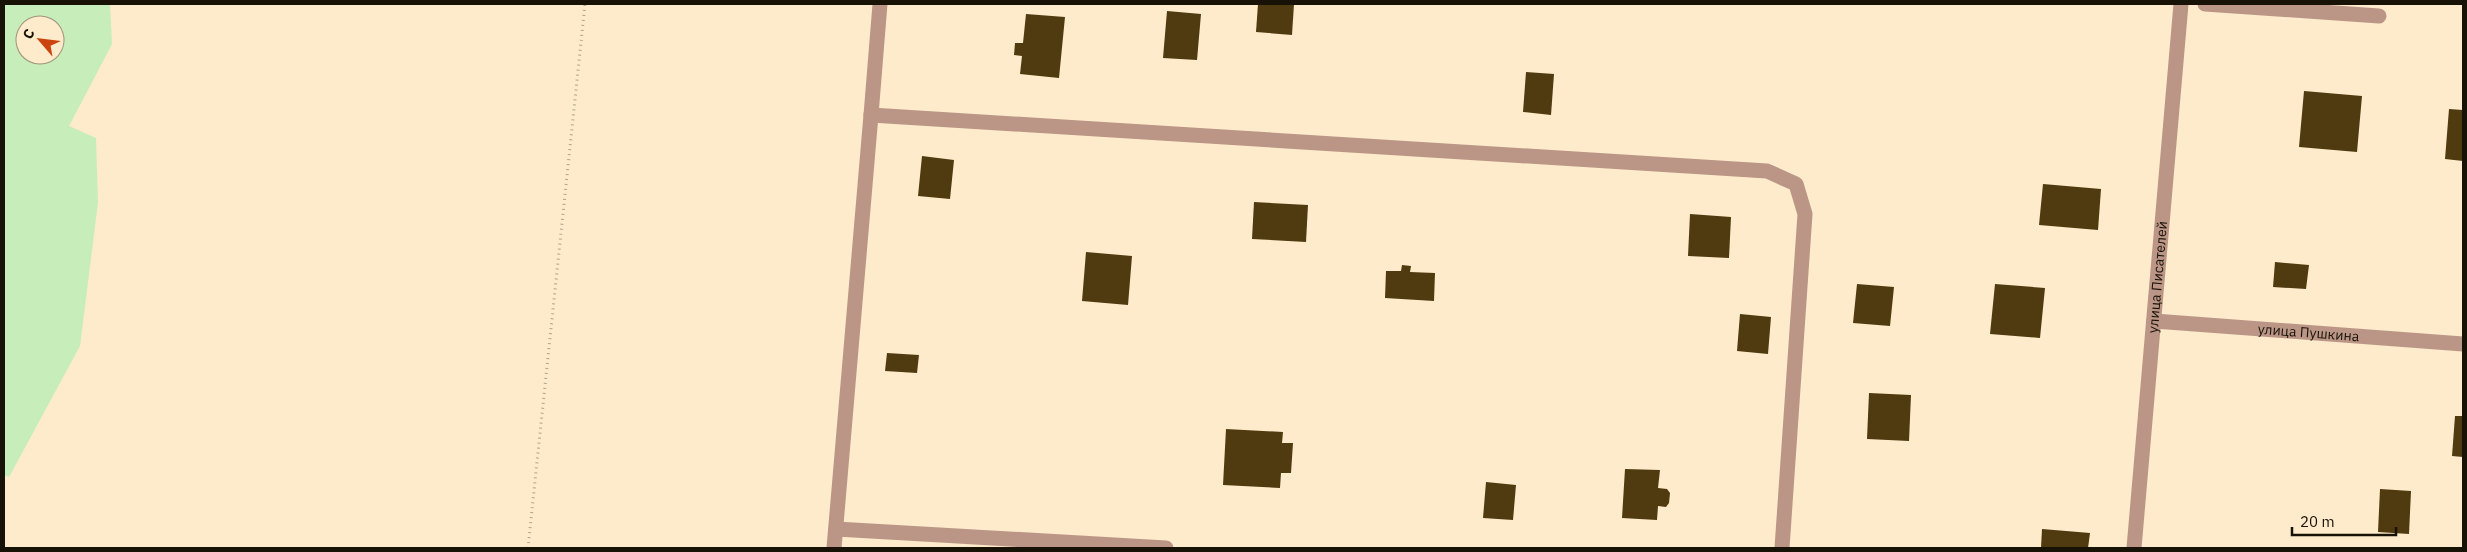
<svg xmlns="http://www.w3.org/2000/svg" width="2467" height="552" font-family="'IBM Plex Sans',sans-serif">
<rect width="100%" height="100%" fill="#fdebcb"/>
<path fill="#c6edba" fill-rule="evenodd" d="M4,4H110L112,44L69,126L96,138L98,202L80,346L9,477L4,475ZM25,25H55V55H25Z"/>
<g fill="#503a0f">
<path d="M1258,4H1294L1292,35L1256,32Z"/>
<path d="M1167,11L1201,14L1197,60L1163,58Z"/>
<path d="M1026,14L1065,17L1059,78L1020,74L1022,56L1014,55L1015,43H1023Z"/>
<path d="M1526,72L1554,74L1551,115L1523,112Z"/>
<path d="M2304,91L2362,96L2357,152L2299,147Z"/>
<path d="M2449,109L2463,110V161L2445,159Z"/>
<path d="M922,156L954,160L950,199L918,196Z"/>
<path d="M2043,184L2101,189L2098,230L2039,225Z"/>
<path d="M1254,202L1308,205L1306,242L1252,239Z"/>
<path d="M1690,214L1731,217L1729,258L1688,256Z"/>
<path d="M1086,252L1132,256L1128,305L1082,301Z"/>
<path d="M2275,262L2309,265L2306,289L2273,287Z"/>
<path d="M1402,265L1411,266L1410,272L1435,273L1434,301L1385,298L1386,271H1401Z"/>
<path d="M1857,284L1894,287L1890,326L1853,323Z"/>
<path d="M1995,284L2045,288L2040,338L1990,334Z"/>
<path d="M1740,314L1771,317L1768,354L1737,351Z"/>
<path d="M887,353L919,355L917,373L885,371Z"/>
<path d="M1869,393L1911,395L1909,441L1867,439Z"/>
<path d="M2455,416H2463V457L2452,456Z"/>
<path d="M1226,429L1283,432L1282,443H1293L1291,473H1281L1280,488L1223,485Z"/>
<path d="M1625,469L1660,470L1658,488L1667,489L1670,493L1669,503L1666,507L1658,506L1657,520L1622,518Z"/>
<path d="M1486,482L1516,485L1513,520L1483,518Z"/>
<path d="M2380,489L2411,491L2409,534L2378,532Z"/>
<path d="M2042,529L2090,533L2088,548H2041Z"/>
</g>
<g fill="none" stroke-linecap="round" stroke-linejoin="round">
<path stroke="#b1a38a" stroke-width="3" stroke-dasharray="1 4" stroke-linecap="butt" d="M528,548L585,4"/>
<g stroke="#bb9687" stroke-width="15">
<path d="M2205,4L2379,16"/>
<path d="M871,115L880,4"/>
</g>
<g stroke="#bb9687" stroke-width="15">
<path id="s1" d="M2154,321L2463,344"/>
<path d="M836,529L1166,548"/>
<path d="M834,548L871,115L1767,171L1796,184L1805,214L1782,548"/>
<path id="s2" d="M2134,548L2181,4"/>
</g>
</g>
<g text-anchor="middle" stroke-width="5" stroke-linejoin="round" paint-order="stroke">
<g font-size="14" fill="#171106" stroke="#fdebcb">
<text dy="5" stroke="none"><textPath href="#s2" startOffset="272">улица Писателей</textPath></text>
<text dy="5" stroke="none"><textPath href="#s1" startOffset="155">улица Пушкина</textPath></text>
</g>
</g>
<rect width="2467" height="552" fill="none" stroke="#171106" stroke-width="10"/>
<g transform="translate(40 40) rotate(298)"><circle r="24" fill="#fdebcb" stroke="#a1947c"/>
<path d="M0-4L9 19L0 12L-9 19Z" fill="#cb4410"/>
<text y="-8" font-size="14" font-weight="bold" text-anchor="middle" fill="#171106">С</text>
</g>
<path d="M2292 527v8h104v-8" fill="none" stroke="#171106" stroke-width="2.5"/>
<text x="2300" y="527" font-size="15" fill="#171106" stroke="#fdebcb" stroke-width="4" paint-order="stroke">20 m</text>
</svg>
